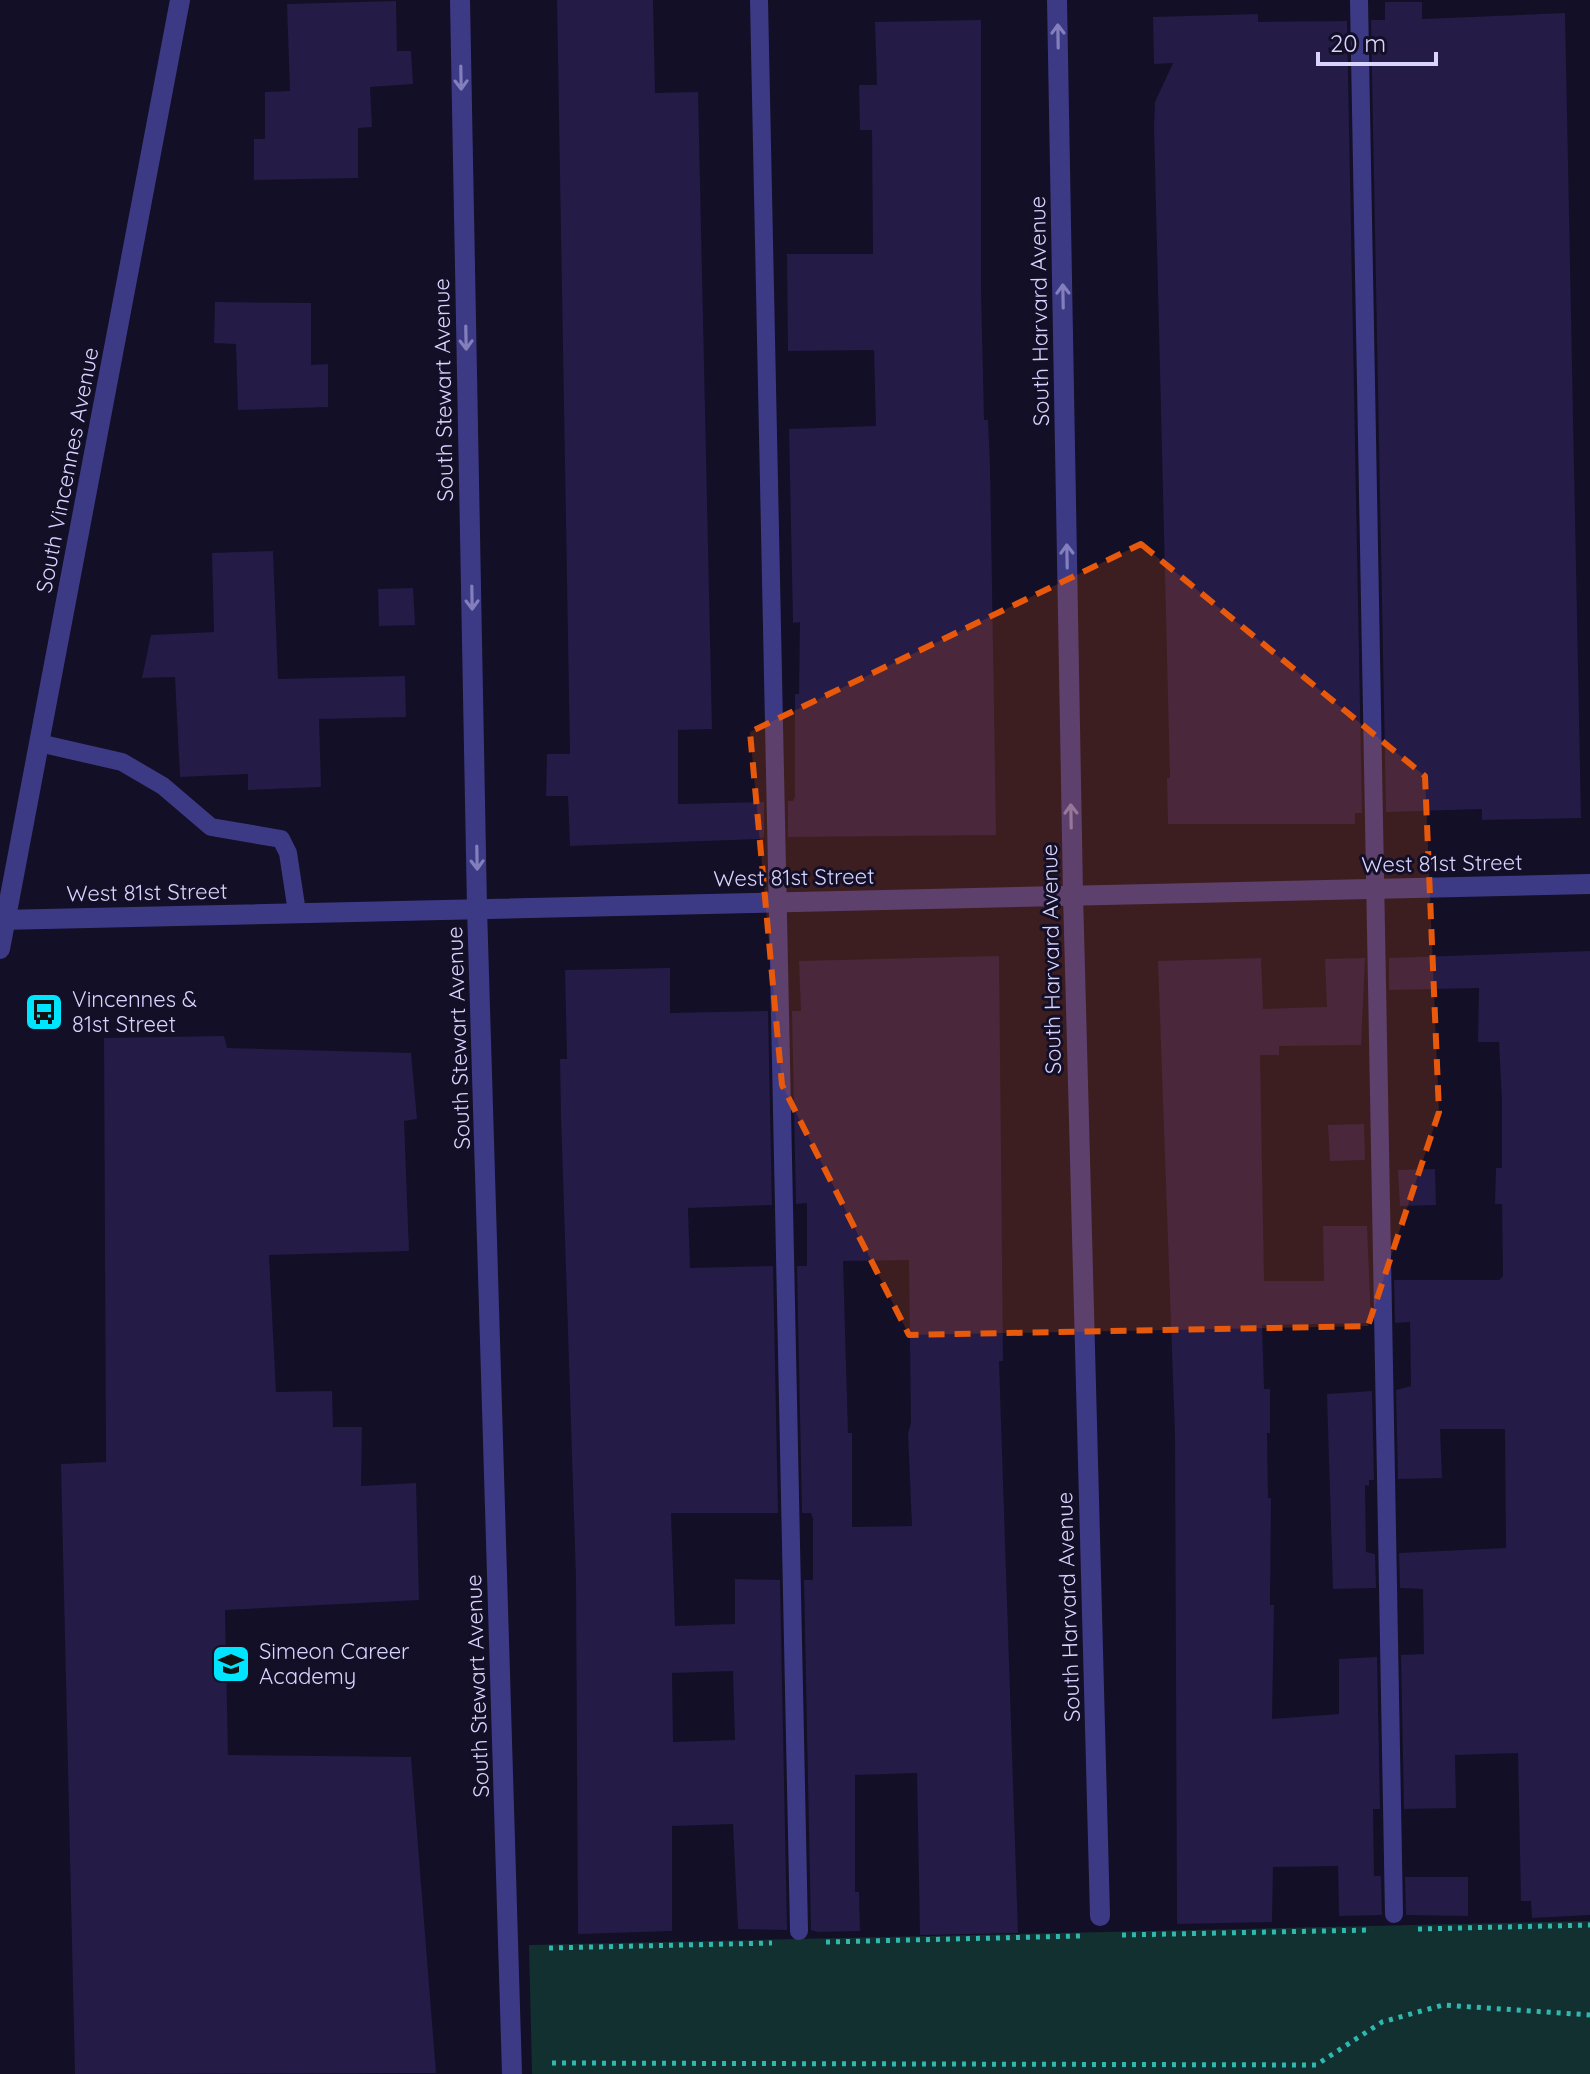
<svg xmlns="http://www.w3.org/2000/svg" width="1590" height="2074" font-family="Quicksand,sans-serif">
<rect width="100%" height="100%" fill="#130f26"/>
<path fill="#12302f" d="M1590,1921V2074H532L529,1945Z"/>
<g fill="#241b47" fill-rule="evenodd">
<path d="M557,0H653L655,93L698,92L712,729L678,730V804L764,802V837L759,839L570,846L568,796H546L547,754H570Z"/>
<path d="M396,1L397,51H411L413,84L370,87L372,127L358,128V178L254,180V139H265V92L290,91L287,4Z"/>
<path d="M1385,2H1422V19L1565,13L1581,818L1482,820V809L1386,812L1371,20H1385Z"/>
<path d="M1258,14V22L1347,21L1362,813H1355V824H1168L1167,778H1170L1154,126L1155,102L1173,63L1154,64L1153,17Z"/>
<path d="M981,20V287L984,420H988L990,464L996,835L788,837V801H793L795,797V694H799L800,622L793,623L789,429L876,426L874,350L788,351L787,254H873L872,130H860L859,85H877L875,22Z"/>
<path d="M215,302L311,303V365L328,364V407L238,410L236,344L214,343Z"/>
<path d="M273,551L278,679L405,676L406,717L319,719L321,787L248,790V774L180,777L175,677L142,678L151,635L214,632L212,553Z"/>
<path d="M413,588L415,625L379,626L378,589Z"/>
<path d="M1590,951V1915L1532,1918L1531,1901H1521L1518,1753L1455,1755L1456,1808L1404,1809L1401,1655L1424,1654L1423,1589L1400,1588L1399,1553L1506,1548L1505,1429H1440L1442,1478L1398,1479L1396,1390L1411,1386L1410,1322L1395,1323L1394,1280H1499L1503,1276L1502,1204H1495L1496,1168H1502V1102L1499,1042H1478L1479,988L1389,990V958Z"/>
<path d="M999,956L1003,1361H999L1018,1933L920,1935L917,1773L855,1775V1892H859L860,1931L818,1932L811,1930L804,1580H813V1519L811,1513H802L797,1266H807V1203L796,1204L792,1011H801L799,961ZM909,1260L911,1423L908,1433L912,1526L852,1527V1433H848L843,1261Z"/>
<path d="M1261,958L1263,1009L1327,1007L1325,959L1365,958L1361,1045L1279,1046V1055H1260L1264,1281H1324L1323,1226H1367L1371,1323L1262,1325L1264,1389H1270V1433H1267L1268,1498H1271L1270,1605H1274L1272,1719L1339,1714V1659L1377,1657L1380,1809H1373L1374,1876H1381L1382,1915L1339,1916L1338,1866L1273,1867L1272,1922L1177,1924L1175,1435L1158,961Z"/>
<path d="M670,968V1013L768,1011L772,1205L688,1208L690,1268L773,1266L778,1513H671L675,1626L735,1624V1579L780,1580L787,1930L738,1929L733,1824L672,1826V1931L578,1934L576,1578L561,1116L560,1059H567L565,970ZM733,1671L735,1740L673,1742L672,1673Z"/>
<path d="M224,1036L227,1048L411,1053L417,1119L404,1121L409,1251L269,1255L276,1392L332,1391L333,1427H362L361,1486L416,1483L419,1600L225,1610L228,1755L411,1757L436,2073L75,2074L61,1464L106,1462L104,1038Z"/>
<path d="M1364,1124L1365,1160L1330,1161L1328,1125Z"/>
<path d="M1435,1169L1436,1205L1400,1206L1398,1170Z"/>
<path d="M1372,1391L1374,1480H1369V1486L1365,1485L1366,1552L1375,1554L1376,1588L1333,1589L1327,1394Z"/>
<path d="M1405,1877H1468V1916L1406,1915Z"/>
</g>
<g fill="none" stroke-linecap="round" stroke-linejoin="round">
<g stroke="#2fb8b0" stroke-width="5" stroke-dasharray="4 6" stroke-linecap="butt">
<path d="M1418,1929L1590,1925"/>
<path d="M1122,1935L1372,1930"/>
<path d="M826,1942L1080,1936"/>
<path d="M549,1948L772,1943"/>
<path d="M552,2063L1316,2065L1382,2022L1443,2005L1590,2015"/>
</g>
<g stroke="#3d3a85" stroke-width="18">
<path d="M759,0L799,1931"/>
<path d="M1359,0L1394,1914"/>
<path d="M39,743L122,762L163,786L211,827L281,839L288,853L297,912"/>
</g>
<g stroke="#3d3a85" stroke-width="20">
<path d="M460,0L477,908L512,2074"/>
<path d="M1057,0L1073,894L1100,1916"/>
<path d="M0,920L1590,884"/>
</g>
<path stroke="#3d3a85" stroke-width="20" d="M0,949L180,0"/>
</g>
<defs><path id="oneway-shaft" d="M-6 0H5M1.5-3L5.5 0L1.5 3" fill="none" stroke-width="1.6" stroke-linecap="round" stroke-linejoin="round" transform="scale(2)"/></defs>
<g stroke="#837fbc">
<use href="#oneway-shaft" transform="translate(1058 36) rotate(-91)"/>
<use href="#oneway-shaft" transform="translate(461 78) rotate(89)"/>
<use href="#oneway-shaft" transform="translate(1063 296) rotate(-91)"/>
<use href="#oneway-shaft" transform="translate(466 338) rotate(89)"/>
<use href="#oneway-shaft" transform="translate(1067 556) rotate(-91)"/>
<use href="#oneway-shaft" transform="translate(472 598) rotate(89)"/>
<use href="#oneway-shaft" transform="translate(1071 816) rotate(-91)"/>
<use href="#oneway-shaft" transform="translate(477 858) rotate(89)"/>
</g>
<path fill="#e8590c" fill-opacity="0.2" stroke="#e8590c" stroke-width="6" stroke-dasharray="16 10" stroke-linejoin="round" d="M1141,544L1425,776L1439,1112L1368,1326L909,1335L782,1085L750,732Z"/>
<defs>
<g id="bus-square" transform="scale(2)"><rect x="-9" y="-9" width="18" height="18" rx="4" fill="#00e5ff" stroke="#130f26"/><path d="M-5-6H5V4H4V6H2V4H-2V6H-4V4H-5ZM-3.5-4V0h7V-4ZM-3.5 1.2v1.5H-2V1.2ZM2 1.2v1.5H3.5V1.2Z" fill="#111"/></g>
<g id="school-square" transform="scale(2)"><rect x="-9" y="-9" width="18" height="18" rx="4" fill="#00e5ff" stroke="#130f26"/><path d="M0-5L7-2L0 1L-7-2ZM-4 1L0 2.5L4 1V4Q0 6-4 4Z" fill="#111"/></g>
</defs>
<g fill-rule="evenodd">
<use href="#bus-square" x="44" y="1012"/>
<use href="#school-square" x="231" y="1664"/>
</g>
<g text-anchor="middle" stroke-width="6" stroke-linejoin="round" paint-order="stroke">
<g font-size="22" fill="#d9d4ff" stroke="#130f26">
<text transform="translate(1039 311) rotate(-91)" y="8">South Harvard Avenue</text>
<text transform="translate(443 390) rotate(-91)" y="8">South Stewart Avenue</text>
<text transform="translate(67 470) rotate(-79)" y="8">South Vincennes Avenue</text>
<text transform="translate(1442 863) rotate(-1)" y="8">West 81st Street</text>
<text transform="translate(794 877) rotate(-1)" y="8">West 81st Street</text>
<text transform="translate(147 892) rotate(-1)" y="8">West 81st Street</text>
<text transform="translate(1051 959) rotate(-91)" y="8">South Harvard Avenue</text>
<text transform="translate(458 1038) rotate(-92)" y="8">South Stewart Avenue</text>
<text transform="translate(1068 1607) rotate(-92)" y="8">South Harvard Avenue</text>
<text transform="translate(477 1686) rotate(-92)" y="8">South Stewart Avenue</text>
</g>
<g font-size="22" fill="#d9d4ff" stroke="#130f26" text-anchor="start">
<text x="72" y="1007">Vincennes &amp;<tspan x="72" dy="25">81st Street</tspan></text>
<text x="259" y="1659">Simeon Career<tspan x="259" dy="25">Academy</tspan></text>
</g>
</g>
<path d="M1318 52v12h118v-12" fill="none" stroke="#d9d4ff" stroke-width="4"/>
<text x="1330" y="52" font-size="24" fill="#d9d4ff" stroke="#130f26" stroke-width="6" paint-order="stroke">20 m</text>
</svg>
